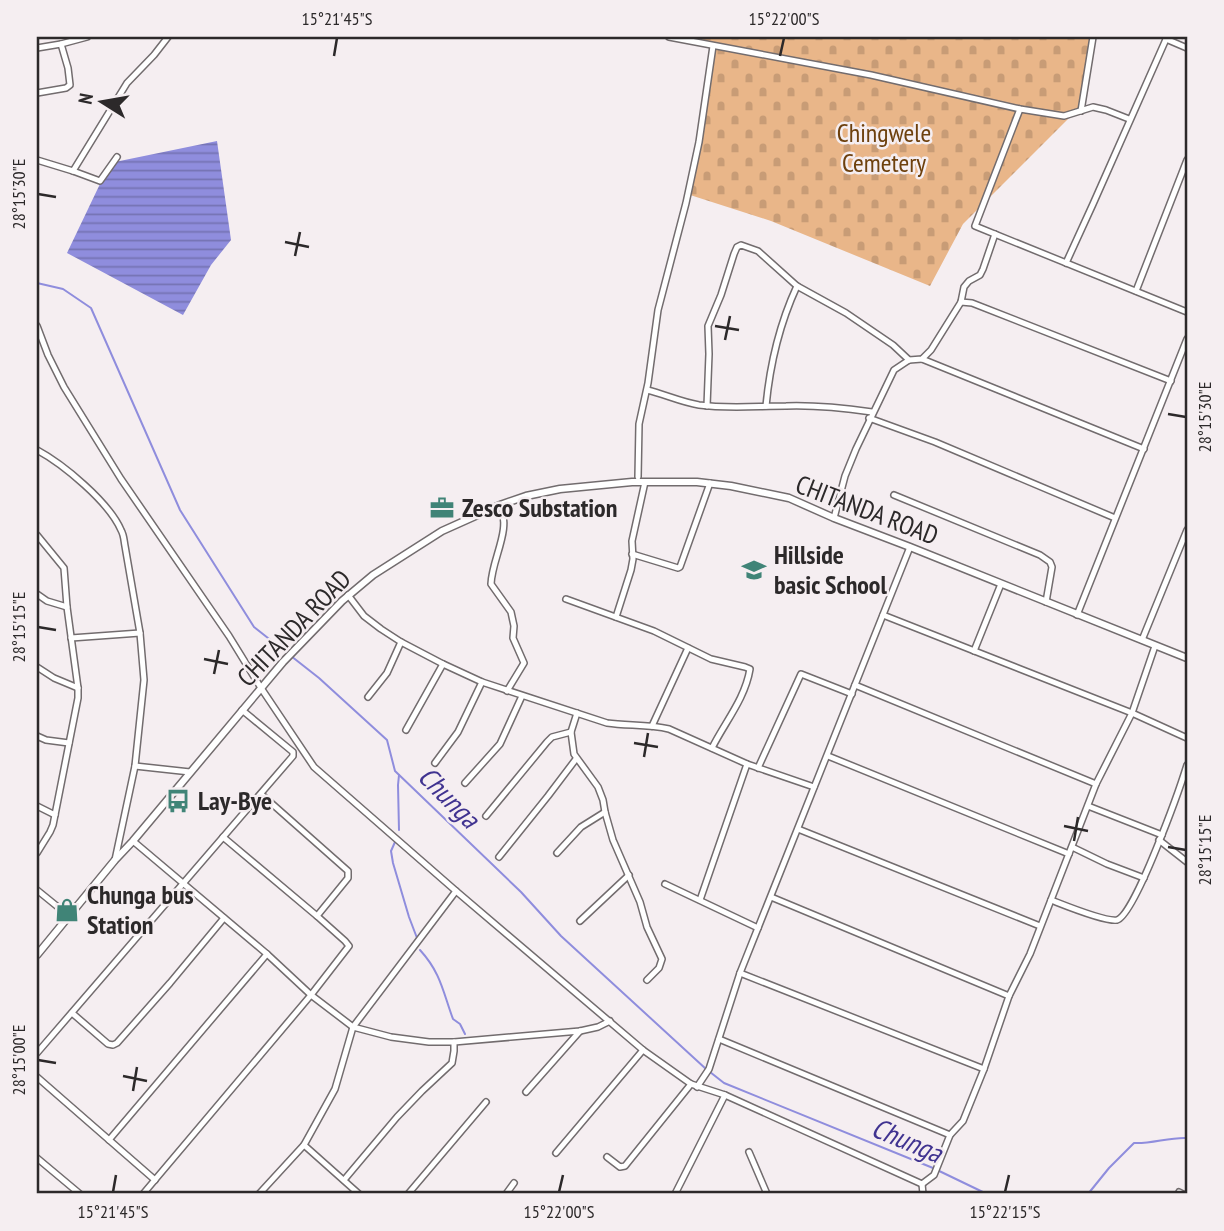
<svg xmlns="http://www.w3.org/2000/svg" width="1224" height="1231" font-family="'PT Sans Narrow',sans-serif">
<defs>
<pattern id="cemetery-stones" width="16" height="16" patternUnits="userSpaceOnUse" patternTransform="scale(1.75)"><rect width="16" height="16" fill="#e9b689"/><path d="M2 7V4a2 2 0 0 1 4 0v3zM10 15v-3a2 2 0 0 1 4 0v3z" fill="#c89c76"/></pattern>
<pattern id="water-rules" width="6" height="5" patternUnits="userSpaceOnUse" patternTransform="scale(1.75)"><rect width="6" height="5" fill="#8f8ddd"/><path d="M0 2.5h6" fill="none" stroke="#7573b3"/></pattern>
</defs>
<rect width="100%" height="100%" fill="#f5eef1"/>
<path fill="url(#cemetery-stones)" d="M681,37H1091L1079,108L963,224L930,286L771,221L687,194L712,44Z"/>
<path fill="url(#water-rules)" d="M217,141L231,240L211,265L183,315L67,253L110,163Z"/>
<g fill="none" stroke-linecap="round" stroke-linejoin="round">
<g stroke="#8f8ddd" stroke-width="2">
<path d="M37,283L63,289L91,308L180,510L254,627L287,653"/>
<path d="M291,656L319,678L387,740L395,771L521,892L561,936L706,1069"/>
<path d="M399,830L398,785L399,775"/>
<path d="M395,842L391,851L393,863L409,917L417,938"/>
<path d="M420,950C441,973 443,992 453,1019L460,1024L465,1034"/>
<path d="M710,1072L724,1083L933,1168L987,1194"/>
<path d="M1088,1194L1109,1168L1134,1143C1152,1144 1169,1137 1187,1138"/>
</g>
<g stroke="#726c6e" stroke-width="8">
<g id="minor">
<path d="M669,37L871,75L1020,109L1064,116L1093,107L1106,110L1129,119"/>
<path d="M1166,39L1187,48"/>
<path d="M37,48L61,44L87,37"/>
<path d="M37,93L66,88L70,85L68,68L61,44"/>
<path d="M1020,109L975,226L1187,312"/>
<path d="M1081,111L1093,37"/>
<path d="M37,160L73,171L100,181L117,157"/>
<path d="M73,171L127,83L154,55L168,37"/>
<path d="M1066,263L1093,204L1167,37"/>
<path d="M1136,291L1187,160"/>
<path d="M961,302L972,303L1171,381"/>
<path d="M37,326L48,355L64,387L121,479L229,636L261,688L314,767L456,891L643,1050L691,1084L725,1095L922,1184"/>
<path d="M922,359L1144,449"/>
<path d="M647,390C664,394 681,402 699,405C728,409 757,406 786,406C815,405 844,408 872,412"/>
<path d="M707,406L709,354L708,326L721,295L734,254L737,247L741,245L758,251L797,286L846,313L893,345L909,360"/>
<path d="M766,406C770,364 779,325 797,286"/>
<path d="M869,418L935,442L1115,518"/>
<path d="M37,450C63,464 109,502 121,530C124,535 124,541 125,546L140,633L144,680L135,766L115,860"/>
<path d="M638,477L639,424L648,383L658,310L686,203L699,142L713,46"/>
<path d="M894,495L1040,555L1050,562L1052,567L1046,602"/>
<path d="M500,505C512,530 492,558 491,584L511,612L514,626L513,638L524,663L507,691"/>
<path d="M834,518L845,476L856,449L894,370L909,360L922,359L931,350L961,302L964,287L969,281L980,275L983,269L995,234"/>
<path d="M37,535L64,568L67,607L78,688V698L53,825L50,832L37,853"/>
<path d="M632,554L678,568L680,567L710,483"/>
<path d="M37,594L47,601L67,607"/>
<path d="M348,595L364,616L381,629L401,642L443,664L482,682L607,723C627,726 648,724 669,729L747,764"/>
<path d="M566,599L654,631L711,659L745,667L750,669C745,699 725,722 712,748"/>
<path d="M883,615L1132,713L1187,738"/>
<path d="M1077,615L1187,339"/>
<path d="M616,617L631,570L633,559L632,541L645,482"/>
<path d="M71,638L140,633"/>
<path d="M1142,640L1187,530"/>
<path d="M974,651L1001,584"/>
<path d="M37,667L54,678L78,688"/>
<path d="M855,685L1096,784"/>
<path d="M368,697L387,673L401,642"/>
<path d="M577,713L571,732L574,754L598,787L603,800L605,812L613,840L640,902L647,927L662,959L659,968L647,980"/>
<path d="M652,726L688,648"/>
<path d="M406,730L443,664"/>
<path d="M37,736L46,740L69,743"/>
<path d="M828,756L1069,854"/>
<path d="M435,763L458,732L482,682"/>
<path d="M135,766L190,772"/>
<path d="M758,768L801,674L852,694"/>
<path d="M465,783L500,744L522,696"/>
<path d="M261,794L348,871V878L317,916"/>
<path d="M37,806L55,815"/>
<path d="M1088,806L1162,835"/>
<path d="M486,816L547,742L552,737L571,732"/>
<path d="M798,829L1040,926"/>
<path d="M1159,840L1187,862"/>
<path d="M133,841L267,954L311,995L353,1027L391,1037L429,1042H454L580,1031L598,1027L610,1021"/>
<path d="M1072,847L1107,864L1144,878"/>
<path d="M557,853L581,827L605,812"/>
<path d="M499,857L548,796L576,759"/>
<path d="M665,884L758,928"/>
<path d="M37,890L69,916"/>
<path d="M771,897L1009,996"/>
<path d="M700,900L747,764L814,787"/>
<path d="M1051,900C1064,905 1105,922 1117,920C1135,915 1180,788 1187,765"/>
<path d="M580,921L629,875"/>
<path d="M740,973L984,1069"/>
<path d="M72,1013L108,1044L113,1045L117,1043L170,983L224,918"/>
<path d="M719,1039L950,1135"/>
<path d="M37,1053L293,756V752L242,710"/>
<path d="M37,1077L155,1180"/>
<path d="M697,1087L709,1069L740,973L910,547"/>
<path d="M526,1092L580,1031"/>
<path d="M109,1140L267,954"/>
<path d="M304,1145L359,1194"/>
<path d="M749,1152L767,1194"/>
<path d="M556,1153L643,1050"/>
<path d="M607,1157L620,1167L625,1166L691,1084"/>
<path d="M37,1158L80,1194"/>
<path d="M344,1180L397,1117L422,1091L452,1063L454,1051V1042"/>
<path d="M922,1184L934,1175L950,1135L963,1121L984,1069L1009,996L1030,954L1096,784L1132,713L1155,646"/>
<path d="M922,1184L923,1194"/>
<path d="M1179,1192L1183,1194"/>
<path d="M143,1194L311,995L349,946L345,941L317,916L223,837"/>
<path d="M259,1194L304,1145L335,1089L353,1027L456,891"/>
<path d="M408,1194L486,1102"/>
<path d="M506,1194L514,1183"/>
<path d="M675,1194L725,1095"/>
</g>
</g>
<g stroke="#726c6e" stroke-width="9">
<path id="tertiary" d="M37,955L115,860L133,841L283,662L342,601L373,575L442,531L500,505L526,496L560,489L632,482H697L731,486L789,498L834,518L910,547L1187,658"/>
</g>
<use href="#minor" stroke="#fff" stroke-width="5"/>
<use href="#tertiary" stroke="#fff" stroke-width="6"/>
</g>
<path fill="none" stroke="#2c292a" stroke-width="2.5" d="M334,56L337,38M780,56L784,38M38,194L56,197M285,242L309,247M295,256L300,232M715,326L739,330M725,340L730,316M1168,414L1186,417M38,627L56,630M204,659L228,664M214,674L219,650M634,743L658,747M644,757L648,733M1064,826L1088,831M1074,841L1078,817M1168,847L1186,850M38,1060L56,1063M123,1076L147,1081M133,1091L137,1067M113,1192L116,1175M559,1192L563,1175M1005,1192L1009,1175"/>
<defs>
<g id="office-bare" transform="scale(1.89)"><path d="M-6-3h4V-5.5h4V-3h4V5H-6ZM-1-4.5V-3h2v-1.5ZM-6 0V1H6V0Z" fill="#408477" stroke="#f5eef1" stroke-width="2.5" paint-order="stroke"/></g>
<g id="school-bare" transform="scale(1.89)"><path d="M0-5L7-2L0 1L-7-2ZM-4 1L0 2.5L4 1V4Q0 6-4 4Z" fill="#408477" stroke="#f5eef1" stroke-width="2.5" paint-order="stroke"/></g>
<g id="bus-bare" transform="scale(1.89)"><path d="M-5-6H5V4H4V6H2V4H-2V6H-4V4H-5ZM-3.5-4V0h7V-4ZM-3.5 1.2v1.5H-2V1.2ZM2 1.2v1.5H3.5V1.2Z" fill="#408477" stroke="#f5eef1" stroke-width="2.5" paint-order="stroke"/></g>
<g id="shop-bare" transform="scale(1.89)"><path d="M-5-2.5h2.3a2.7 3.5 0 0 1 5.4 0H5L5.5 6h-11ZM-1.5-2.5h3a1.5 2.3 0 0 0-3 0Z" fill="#408477" stroke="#f5eef1" stroke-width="2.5" paint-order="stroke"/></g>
</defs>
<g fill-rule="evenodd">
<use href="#office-bare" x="442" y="508"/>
<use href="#school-bare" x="754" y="570"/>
<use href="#bus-bare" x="178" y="801"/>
<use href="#shop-bare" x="67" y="910"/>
</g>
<g text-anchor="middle" stroke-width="5" stroke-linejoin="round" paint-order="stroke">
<g font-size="26" fill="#6d400d" stroke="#f5eef1">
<text x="884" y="142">Chingwele<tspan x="884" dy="30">Cemetery</tspan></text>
</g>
<g font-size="26" font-weight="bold" fill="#2c292a" stroke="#f5eef1" text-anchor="start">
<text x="462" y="517">Zesco Substation</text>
<text x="774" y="564">Hillside<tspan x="774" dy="30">basic School</tspan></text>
<text x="198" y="810">Lay-Bye</text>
<text x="87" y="904">Chunga bus<tspan x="87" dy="30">Station</tspan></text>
</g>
<g font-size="26" fill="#2c292a" stroke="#f5eef1">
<text transform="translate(867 510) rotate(21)" y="9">CHITANDA ROAD</text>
<text transform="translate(294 628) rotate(-46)" y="9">CHITANDA ROAD</text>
</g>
<g font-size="28" font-style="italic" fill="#403390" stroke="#f5eef1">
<text transform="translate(449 797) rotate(45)" y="10">Chunga</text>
<text transform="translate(907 1140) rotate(23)" y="10">Chunga</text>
</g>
</g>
<rect width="1224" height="1231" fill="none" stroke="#f5eef1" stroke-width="77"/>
<g transform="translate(102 102) rotate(281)" stroke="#f5eef1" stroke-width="5" paint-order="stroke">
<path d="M0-5L12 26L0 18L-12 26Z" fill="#2c292a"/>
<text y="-10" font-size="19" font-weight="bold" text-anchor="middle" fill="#2c292a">N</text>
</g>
<rect x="38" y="38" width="1148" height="1154" fill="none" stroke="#2c292a" stroke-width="2.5"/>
<g font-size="18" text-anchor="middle" fill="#2c292a">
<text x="337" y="25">15°21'45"S</text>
<text x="784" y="25">15°22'00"S</text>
<text transform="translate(19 194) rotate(-90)" y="6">28°15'30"E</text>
<text transform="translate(1205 417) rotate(-90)" y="6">28°15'30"E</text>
<text transform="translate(19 627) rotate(-90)" y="6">28°15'15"E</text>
<text transform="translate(1205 850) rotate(-90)" y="6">28°15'15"E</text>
<text transform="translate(19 1060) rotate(-90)" y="6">28°15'00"E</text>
<text x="113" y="1218">15°21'45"S</text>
<text x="559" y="1218">15°22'00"S</text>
<text x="1005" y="1218">15°22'15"S</text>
</g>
</svg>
